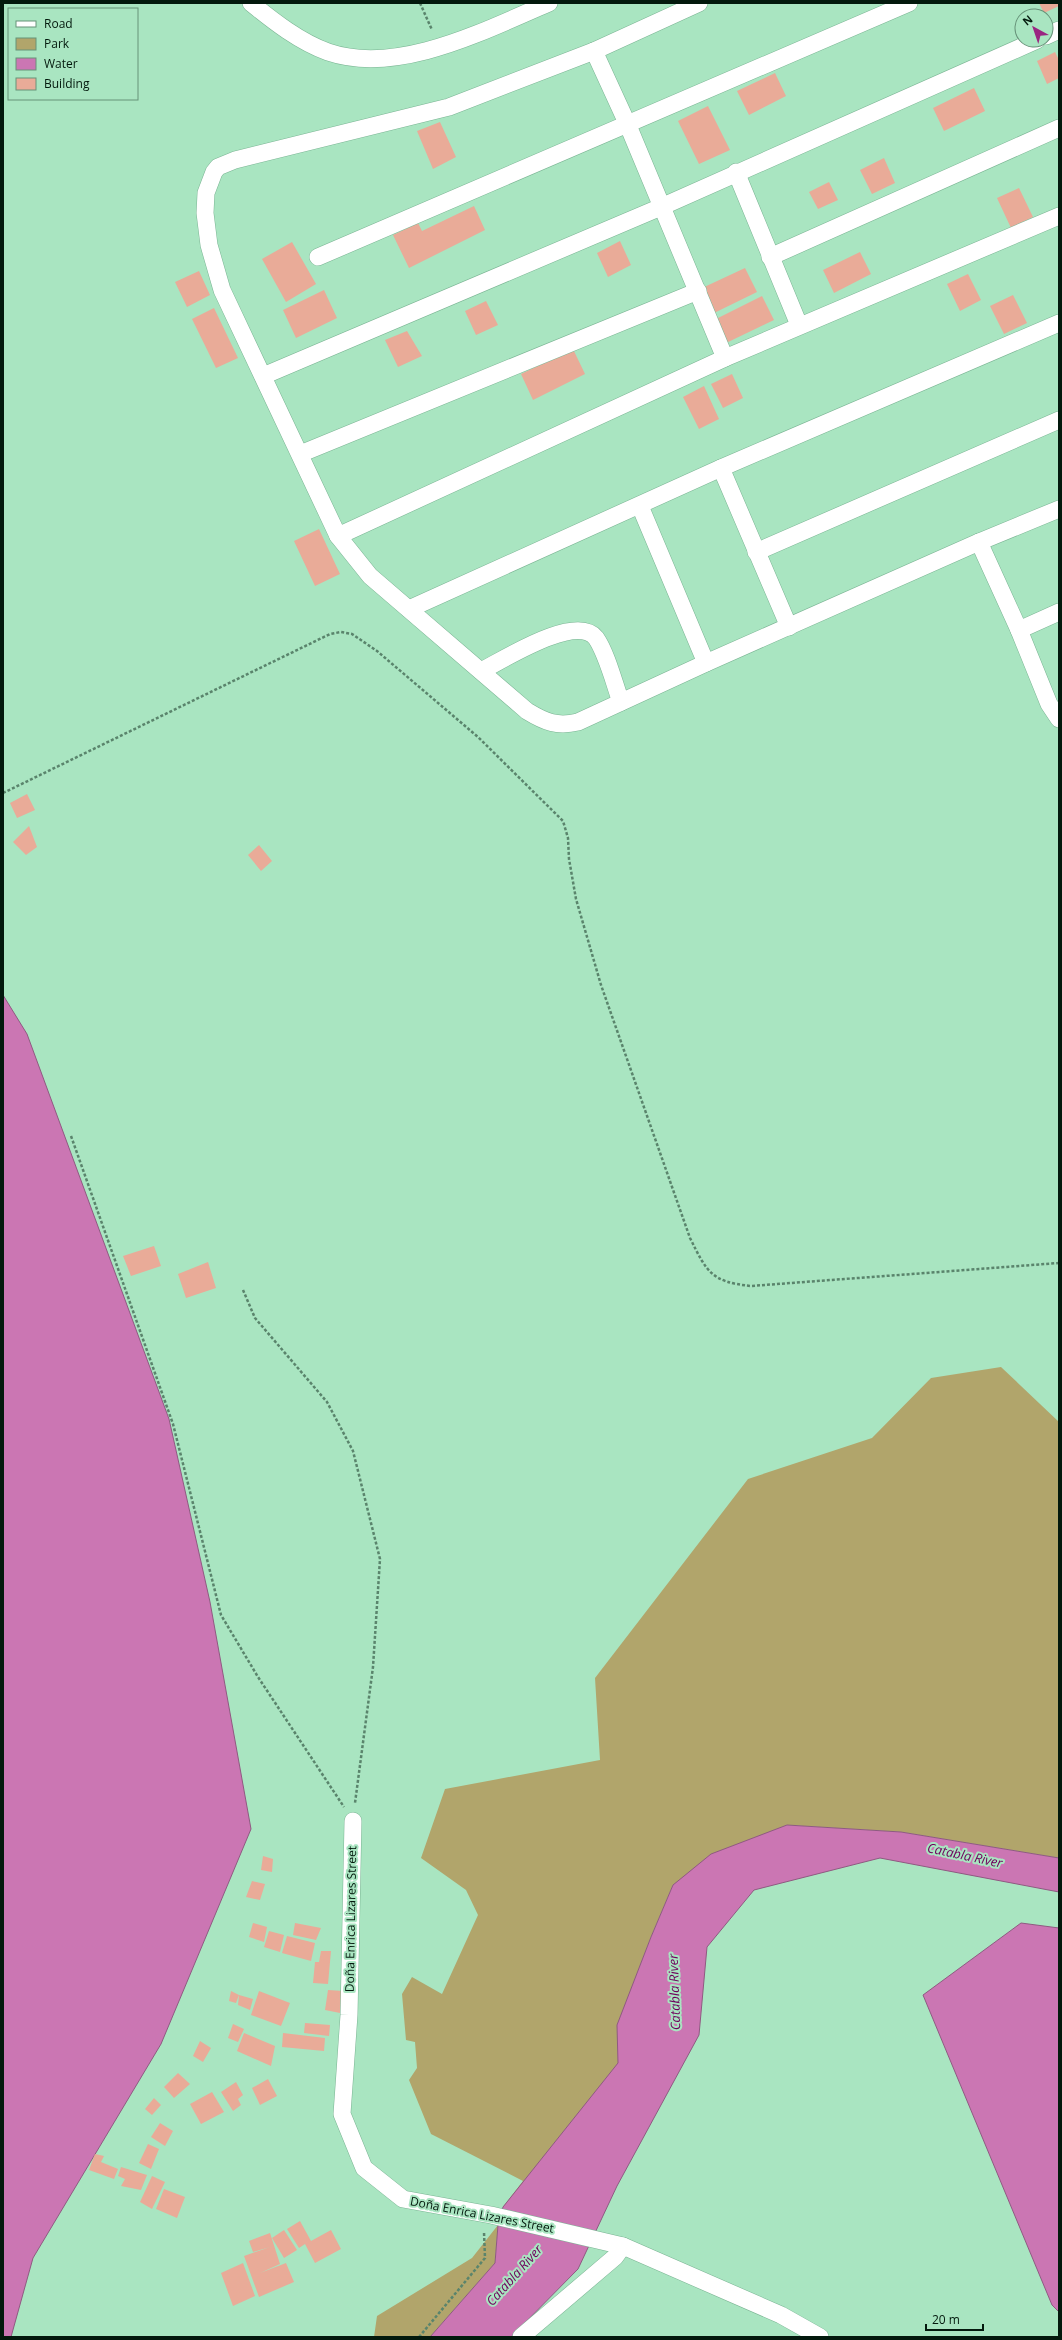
<svg xmlns="http://www.w3.org/2000/svg" width="1062" height="2340" font-family="'Open Sans',sans-serif">
<rect width="100%" height="100%" fill="#a9e5c1"/>
<g fill="#b1a56b">
<path d="M1001,1367L1059,1422V1858L901,1832L787,1825L673,1885L651,1937L618,2025L649,2054L546,2212L503,2207L523,2181L431,2134L409,2080L417,2068L415,2042L406,2040L402,1994L412,1977L442,1994L478,1915L466,1890L421,1858L445,1789L600,1760L595,1678L748,1479L872,1438L931,1378Z"/>
<path d="M498,2225L495,2263L430,2337H374L377,2316L472,2258Z"/>
</g>
<g fill="#cb76b3" stroke="#8f5a81">
<path d="M3,995L27,1034L169,1419L210,1602L251,1829L161,2044L33,2258L11,2337H3Z"/>
<path d="M787,1825L901,1832L1059,1858V1892L880,1858L754,1890L707,1947L699,2035L617,2186L578,2269L511,2337H430L495,2263L498,2225L503,2207L618,2063L617,2025L651,1937L673,1885L711,1854Z"/>
<path d="M1021,1923L1059,1928V2312L1052,2305L923,1995Z"/>
</g>
<g fill="#e9ab98">
<path d="M1039,3H1059V6L1044,13Z"/>
<path d="M1055,52L1059,60V78L1047,84L1037,61Z"/>
<path d="M775,73L786,96L749,115L737,91Z"/>
<path d="M974,88L985,111L944,131L933,108Z"/>
<path d="M708,106L730,150L699,164L678,121Z"/>
<path d="M440,122L456,157L433,169L417,131Z"/>
<path d="M884,158L895,183L872,194L860,170Z"/>
<path d="M829,182L838,200L818,209L809,192Z"/>
<path d="M1019,188L1033,217L1011,228L997,198Z"/>
<path d="M474,206L485,230L409,268L393,235L418,223L422,231Z"/>
<path d="M620,241L631,265L608,277L597,253Z"/>
<path d="M292,242L316,284L286,302L262,259Z"/>
<path d="M860,252L871,274L834,293L823,270Z"/>
<path d="M745,268L757,292L712,314L700,289Z"/>
<path d="M199,271L210,295L187,307L175,282Z"/>
<path d="M968,274L981,300L960,311L947,284Z"/>
<path d="M324,290L337,318L296,338L283,310Z"/>
<path d="M1013,295L1027,323L1004,334L990,306Z"/>
<path d="M762,296L774,320L724,344L712,321Z"/>
<path d="M486,301L498,325L476,335L465,311Z"/>
<path d="M214,308L238,358L216,368L192,319Z"/>
<path d="M407,331L422,356L398,367L385,340Z"/>
<path d="M573,349L585,374L533,400L521,374Z"/>
<path d="M732,374L743,398L723,408L711,384Z"/>
<path d="M704,386L719,419L699,429L683,397Z"/>
<path d="M319,529L340,574L315,586L294,541Z"/>
<path d="M27,794L35,810L17,818L10,803Z"/>
<path d="M29,826L37,847L26,855L13,842Z"/>
<path d="M259,845L272,861L261,871L248,855Z"/>
<path d="M154,1246L161,1266L131,1276L123,1256Z"/>
<path d="M208,1262L216,1288L186,1298L178,1274Z"/>
<path d="M263,1856L273,1859L272,1872L261,1870Z"/>
<path d="M252,1881L265,1884L260,1900L246,1897Z"/>
<path d="M253,1923L267,1927L264,1942L249,1937Z"/>
<path d="M295,1923L321,1928L316,1940L293,1935Z"/>
<path d="M269,1931L284,1935L280,1952L264,1947Z"/>
<path d="M287,1936L315,1943L311,1961L282,1953Z"/>
<path d="M321,1951H331L328,1984L313,1983L315,1962H319Z"/>
<path d="M328,1990L343,1991L340,2013L325,2010Z"/>
<path d="M231,1991L239,1995L236,2003L229,2001Z"/>
<path d="M259,1991L290,2003L281,2026L251,2015Z"/>
<path d="M239,1995L253,1999L250,2010L238,2005Z"/>
<path d="M305,2023L330,2025L329,2036L304,2033Z"/>
<path d="M233,2024L244,2029L238,2042L228,2038Z"/>
<path d="M244,2033L275,2046L271,2066L237,2051Z"/>
<path d="M283,2033L325,2038L324,2051L282,2047Z"/>
<path d="M200,2041L211,2048L203,2062L193,2056Z"/>
<path d="M178,2073L190,2084L174,2098L164,2087Z"/>
<path d="M268,2079L277,2096L260,2105L252,2088Z"/>
<path d="M236,2082L243,2095L238,2099L241,2105L233,2111L221,2092Z"/>
<path d="M212,2092L224,2112L201,2124L190,2104Z"/>
<path d="M154,2098L161,2105L152,2115L145,2109Z"/>
<path d="M160,2123L173,2131L165,2146L151,2137Z"/>
<path d="M148,2144L159,2149L151,2169L139,2163Z"/>
<path d="M95,2154L104,2156L101,2162L118,2169L114,2179L89,2170Z"/>
<path d="M121,2167L147,2175L141,2190L121,2186L125,2179L118,2176Z"/>
<path d="M152,2176L165,2182L152,2209L140,2202Z"/>
<path d="M164,2189L185,2197L177,2218L156,2209Z"/>
<path d="M300,2221L311,2241L331,2230L341,2249L315,2263L305,2244L299,2248L287,2229Z"/>
<path d="M284,2230L297,2250L284,2258L272,2238Z"/>
<path d="M270,2233L280,2264L260,2273L286,2263L294,2282L259,2297L244,2256L270,2247L253,2252L249,2241Z"/>
<path d="M243,2263L255,2296L233,2306L221,2273Z"/>
</g>
<g fill="none" stroke-linecap="round" stroke-linejoin="round">
<g stroke="#7ab493" stroke-width="18">
<g id="street">
<path d="M251,3C273,21 300,42 328,52C398,76 485,30 549,3"/>
<path d="M699,3L594,51L449,107L235,160L218,167L214,172L206,193L205,213L209,245L222,290L338,536L370,576L527,711C545,722 557,727 578,722L706,663L979,542L1059,509"/>
<path d="M1046,36L1059,30"/>
<path d="M594,51L627,123L725,358"/>
<path d="M736,172L799,325"/>
<path d="M318,257L909,3"/>
<path d="M770,257L1059,128"/>
<path d="M263,376L661,207L1037,40"/>
<path d="M300,454L698,291"/>
<path d="M721,468L789,627"/>
<path d="M640,506L706,663"/>
<path d="M338,536L725,358L1059,216"/>
<path d="M979,542L1019,630L1049,704L1059,719"/>
<path d="M756,552L1059,420"/>
<path d="M409,609L721,468L1059,323"/>
<path d="M1019,630L1059,612"/>
<path d="M481,671C503,660 576,613 596,638C607,654 614,683 621,702"/>
<path d="M353,1821L349,2015L342,2114L364,2168L403,2199L491,2215L623,2246L781,2315L820,2337"/>
<path d="M521,2337L615,2257L623,2246"/>
</g>
</g>
<g stroke="#5a846c" stroke-width="2.5" stroke-dasharray="3 2" stroke-linecap="butt">
<path d="M420,3L432,30"/>
<path d="M3,793L330,634L341,632L352,634L377,651L478,737L563,821L568,838L569,859L576,899L601,985L690,1238C707,1272 711,1282 751,1286L1059,1263"/>
<path d="M71,1136L173,1424L221,1615L258,1677L344,1807"/>
<path d="M243,1290L255,1318L327,1402L353,1451L380,1559L373,1667L355,1803"/>
<path d="M419,2337L485,2258L484,2232"/>
</g>
<use href="#street" stroke="#fff" stroke-width="17"/>
</g>
<g text-anchor="middle" stroke-width="4" stroke-linejoin="round" paint-order="stroke">
<g font-size="12" fill="#03190d" stroke="#a9e5c1">
<text transform="translate(351 1919) rotate(-89)" y="4">Doña Enrica Lizares Street</text>
<text transform="translate(482 2215) rotate(11)" y="4">Doña Enrica Lizares Street</text>
</g>
<g font-size="13" font-style="italic" fill="#6f015c" stroke="#a9e5c1">
<text transform="translate(965 1855) rotate(12)" y="5">Catabla River</text>
<text transform="translate(674 1992) rotate(-92)" y="5">Catabla River</text>
<text transform="translate(514 2275) rotate(-48)" y="5">Catabla River</text>
</g>
</g>
<rect width="1062" height="2340" fill="none" stroke="#03190d" stroke-width="8"/>
<rect x="8" y="8" width="130" height="92" fill="#a9e5c1" stroke="#679379"/>
<rect x="16" y="21" width="20" height="6" fill="#ffffff" stroke="#679379"/>
<text x="44" y="28" font-size="12" fill="#03190d">Road</text>
<rect x="16" y="38" width="20" height="12" fill="#b1a56b" stroke="#679379"/>
<text x="44" y="48" font-size="12" fill="#03190d">Park</text>
<rect x="16" y="58" width="20" height="12" fill="#cb76b3" stroke="#679379"/>
<text x="44" y="68" font-size="12" fill="#03190d">Water</text>
<rect x="16" y="78" width="20" height="12" fill="#e9ab98" stroke="#679379"/>
<text x="44" y="88" font-size="12" fill="#03190d">Building</text>
<g transform="translate(1034 28) rotate(320)"><circle r="19" fill="#a9e5c1" stroke="#679379"/>
<path d="M0-3L7 15L0 10L-7 15Z" fill="#9a2581"/>
<text y="-6" font-size="11" font-weight="bold" text-anchor="middle" fill="#03190d">N</text>
</g>
<path d="M926 2324v6h57v-6" fill="none" stroke="#03190d" stroke-width="2"/>
<text x="932" y="2324" font-size="12" fill="#03190d" stroke="#a9e5c1" stroke-width="3" paint-order="stroke">20 m</text>
</svg>
